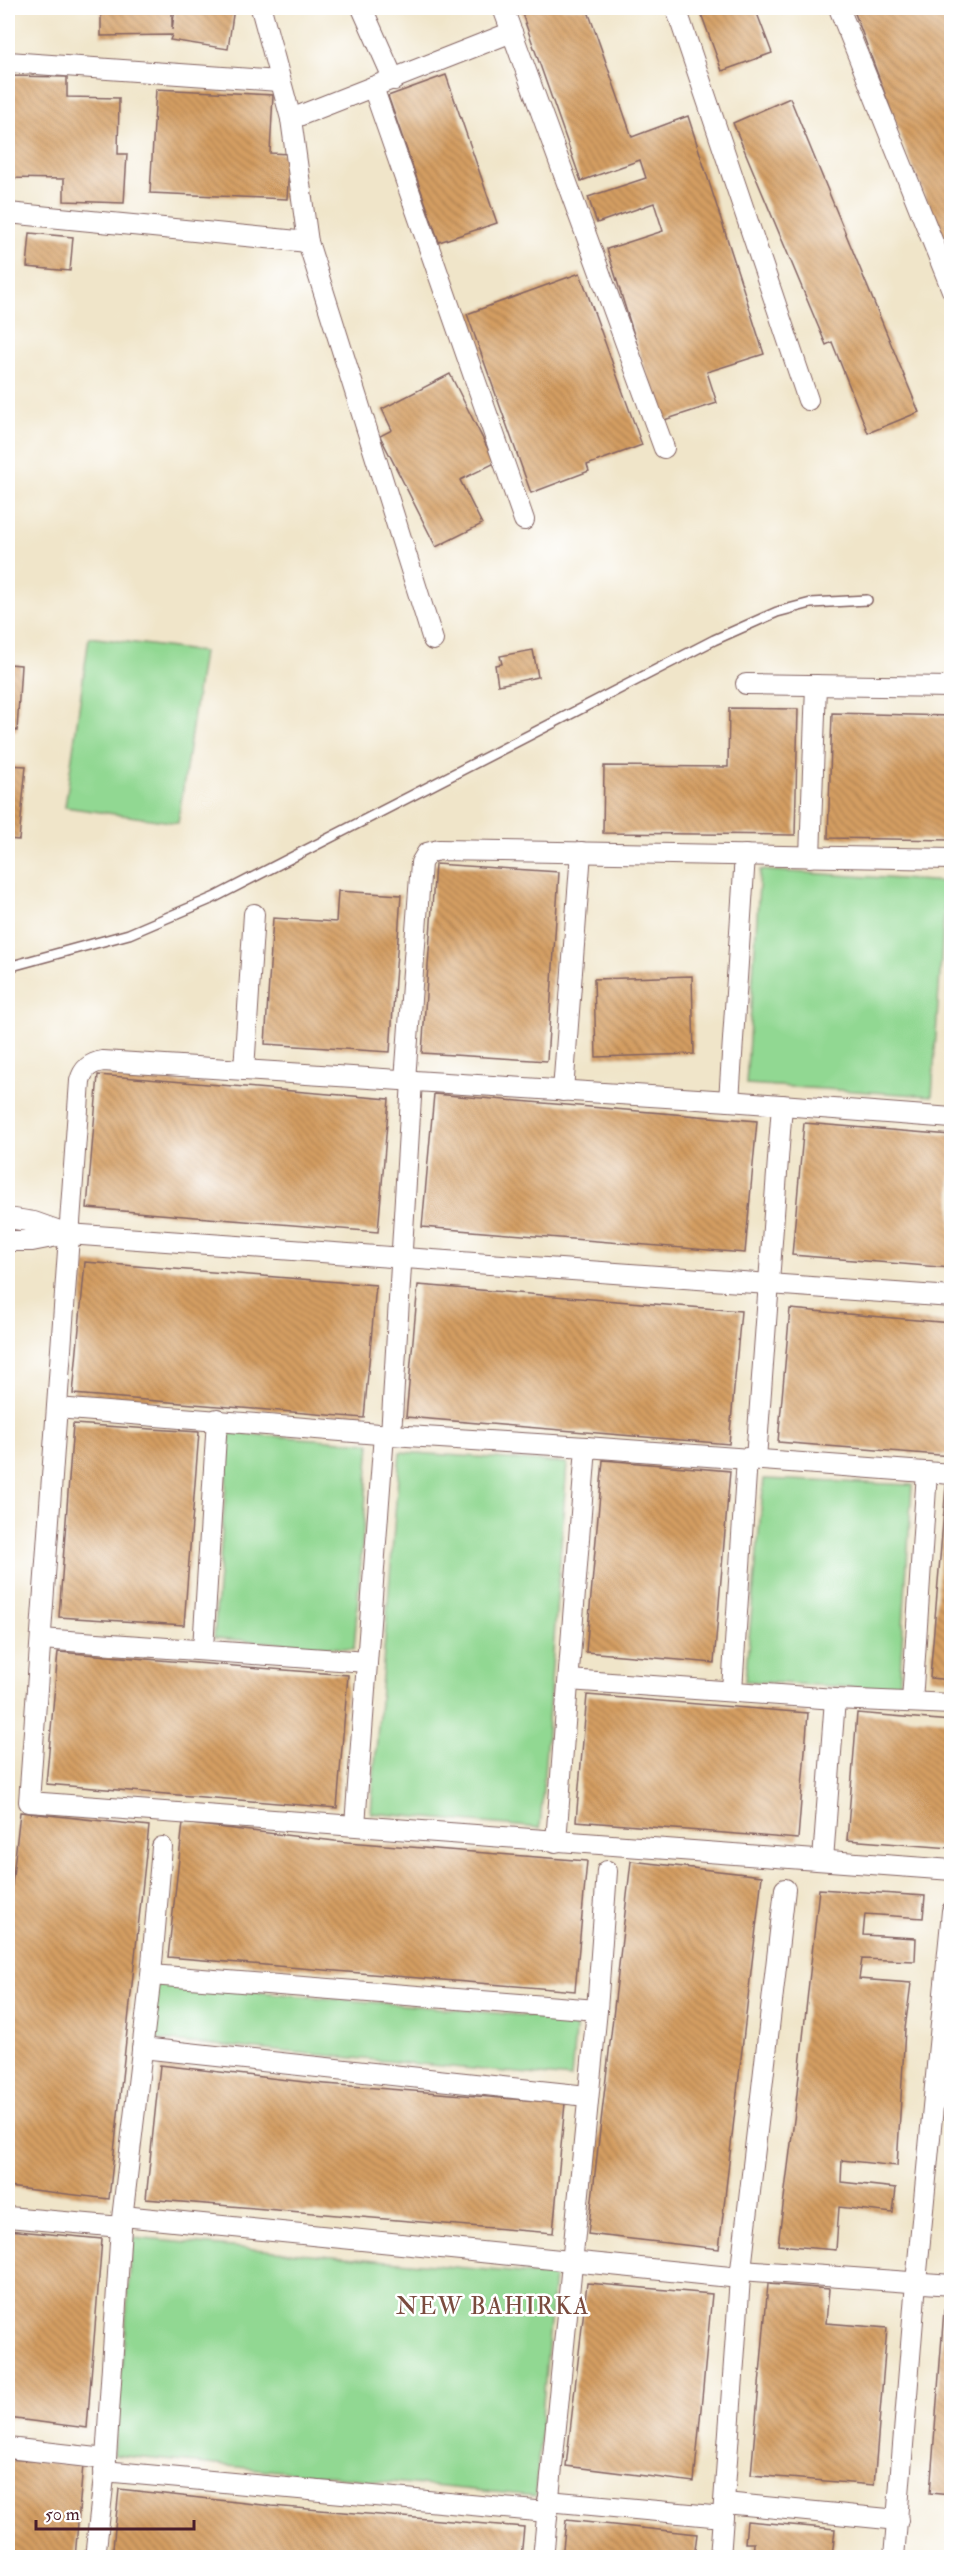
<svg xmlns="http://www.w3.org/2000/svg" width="959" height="2565" font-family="'IM FELL Double Pica',serif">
<defs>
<pattern id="building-back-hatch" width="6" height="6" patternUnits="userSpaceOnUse" patternTransform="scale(1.5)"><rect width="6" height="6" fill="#d49e62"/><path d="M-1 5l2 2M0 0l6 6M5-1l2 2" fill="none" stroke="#ae8051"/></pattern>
</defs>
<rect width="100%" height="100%" fill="#fff"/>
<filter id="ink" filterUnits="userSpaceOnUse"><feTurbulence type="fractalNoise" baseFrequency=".0167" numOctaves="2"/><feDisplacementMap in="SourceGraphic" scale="12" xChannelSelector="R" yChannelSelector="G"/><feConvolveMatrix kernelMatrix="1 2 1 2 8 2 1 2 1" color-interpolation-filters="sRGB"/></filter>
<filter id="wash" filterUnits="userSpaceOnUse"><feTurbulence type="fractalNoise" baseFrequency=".008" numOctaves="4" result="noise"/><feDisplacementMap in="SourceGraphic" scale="24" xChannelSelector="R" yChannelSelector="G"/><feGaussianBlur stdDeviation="1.35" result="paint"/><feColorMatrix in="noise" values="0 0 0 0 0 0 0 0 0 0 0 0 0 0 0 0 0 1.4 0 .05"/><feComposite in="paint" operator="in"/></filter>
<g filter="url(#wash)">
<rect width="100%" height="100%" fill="#f0e5c9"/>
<g fill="#91d892" stroke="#6e7c5e" stroke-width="1.5">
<path d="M89,637L203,652L178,823L65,807Z"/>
<path d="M760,870L946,882L932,1096L746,1084Z"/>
<path d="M230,1433L370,1443L354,1649L214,1638Z"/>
<path d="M400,1452L567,1463L540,1828L371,1813Z"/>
<path d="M764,1479L912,1485L899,1690L745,1681Z"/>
<path d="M155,1983L576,2020L571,2078L149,2039Z"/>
<path d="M133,2238L554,2276L535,2496L114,2455Z"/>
</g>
<g id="blocks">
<g fill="url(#building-back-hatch)">
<path d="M101,8H172V30L175,8H234L228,49L170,40L172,35L101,36Z"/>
<path d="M520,8H587L632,137L688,116L764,354L707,372L717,403L661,421L607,249L663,231L654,203L597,223L588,197L646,178L640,160L581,181Z"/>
<path d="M699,8H755L772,53L722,71Z"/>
<path d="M853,8H951V262L901,137Z"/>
<path d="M446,75L497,223L439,242L388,96Z"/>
<path d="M8,76L67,77V97L119,98L118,154H127L124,203L64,201V179L8,178Z"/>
<path d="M156,89L273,95L270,153L290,154L287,199L150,193Z"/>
<path d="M790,98L919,412L868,433L832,342L826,345L733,123Z"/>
<path d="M30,233L73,237L70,271L27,267Z"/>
<path d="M580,273L642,445L587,465L589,471L531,493L467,314Z"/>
<path d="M450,374L495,463L460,480L482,524L436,547L380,436L392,430L382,409Z"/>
<path d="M533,650L538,677L498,685L495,665L502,664L500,656Z"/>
<path d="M8,664L21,665L17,731L8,730Z"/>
<path d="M729,708L798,709L795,835L603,833L604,766L728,767Z"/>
<path d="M832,713L951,716V840L828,838Z"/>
<path d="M8,765L26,766L19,840L8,839Z"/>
<path d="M435,864L559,872L547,1061L422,1053Z"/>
<path d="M338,891L401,895L390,1052L265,1044L273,918L336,922Z"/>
<path d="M692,976L694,1054L596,1057L594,979Z"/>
<path d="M98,1075L389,1099L378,1232L87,1208Z"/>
<path d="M434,1094L757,1121L745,1253L422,1227Z"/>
<path d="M804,1123L951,1135V1268L792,1255Z"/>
<path d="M85,1262L376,1285L364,1418L73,1394Z"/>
<path d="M418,1285L741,1311L729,1444L406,1417Z"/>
<path d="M790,1309L951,1323V1456L778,1442Z"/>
<path d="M73,1424L199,1432L184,1625L59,1617Z"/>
<path d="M603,1460L730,1471L714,1663L586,1652Z"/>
<path d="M946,1486H951V1680L930,1678Z"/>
<path d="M58,1652L348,1675L337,1808L46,1784Z"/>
<path d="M587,1695L808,1713L798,1839L576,1821Z"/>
<path d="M857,1713L951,1721V1848L847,1840Z"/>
<path d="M20,1812L149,1826L109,2199L8,2187V1922Z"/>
<path d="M183,1823L335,1841L587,1861L575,1991L168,1957Z"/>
<path d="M631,1861L762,1876L719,2249L588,2234Z"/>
<path d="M819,1889L925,1896L923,1918L865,1914L863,1935L916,1938L915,1961L862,1959L859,1979L911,1983L905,2029L897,2166L842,2160L841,2182L896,2188L893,2213L839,2207L836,2250L778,2245L795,2112Z"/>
<path d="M160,2065L313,2083L565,2103L553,2233L146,2199Z"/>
<path d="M8,2230L102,2239L87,2428L8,2418Z"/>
<path d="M587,2283L712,2294L694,2482L566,2466Z"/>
<path d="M768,2284L829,2289L826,2323L887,2328L874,2485L751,2475Z"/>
<path d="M944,2310H951V2495L930,2493Z"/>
<path d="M8,2459L83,2465L75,2558H8Z"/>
<path d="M119,2489L272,2506L524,2527L521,2558H112Z"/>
<path d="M566,2520L697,2534L694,2558H562Z"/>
<path d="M747,2521L835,2529L832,2558H753L754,2543H745Z"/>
</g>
</g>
</g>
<g filter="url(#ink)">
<use href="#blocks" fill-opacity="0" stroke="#846462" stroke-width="1.5"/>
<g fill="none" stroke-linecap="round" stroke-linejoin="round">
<g stroke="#846462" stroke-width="12">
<path id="service" d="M8,967L129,934L213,898L714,640L777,612L811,603L867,600"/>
</g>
<g stroke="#846462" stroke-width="22">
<g id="minor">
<path d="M261,8L291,119L308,242L433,640"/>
<path d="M362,8L394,80"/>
<path d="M503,8L664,448"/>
<path d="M676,8L808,400"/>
<path d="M839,8L952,290"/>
<path d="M8,62L279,81"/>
<path d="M373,87L524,520"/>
<path d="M291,119L512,32"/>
<path d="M8,213L308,242"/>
<path d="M746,684L952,687"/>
<path d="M810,857L816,685"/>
<path d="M244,1070L254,914"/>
<path d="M405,1080L421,863L427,853L439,850L952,859"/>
<path d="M563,1091L581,852"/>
<path d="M729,1101L745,855"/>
<path d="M952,1118L729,1101L103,1061C90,1063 83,1069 80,1081L29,1802L952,1870"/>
<path d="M8,1218L34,1222L68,1234"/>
<path d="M8,1241H32L68,1234L952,1297"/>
<path d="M57,1408L391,1435L586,1447L952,1474"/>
<path d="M391,1435L412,1080"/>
<path d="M756,1459L782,1105"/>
<path d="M41,1639L367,1662"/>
<path d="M203,1649L217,1419"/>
<path d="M569,1680L835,1699L952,1704"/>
<path d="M732,1690L747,1458"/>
<path d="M912,1702L927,1472"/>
<path d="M355,1825L384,1434"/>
<path d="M556,1842L586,1447"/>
<path d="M823,1860L835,1699"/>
<path d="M151,1975L597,2010"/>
<path d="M142,2048L587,2096"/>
<path d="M123,2216L740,2278"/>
<path d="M8,2217L121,2227"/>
<path d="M741,2270L952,2285"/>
<path d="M8,2448L106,2459"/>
<path d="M104,2471L547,2512"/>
<path d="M548,2501L723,2517"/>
<path d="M725,2503L898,2520"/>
<path d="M95,2558L106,2459L121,2227L151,1975L162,1847"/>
<path d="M543,2558L597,2010L607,1871"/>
<path d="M720,2558L740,2278L785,1889"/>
<path d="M894,2558L916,2282L952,1911"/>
</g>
</g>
<use href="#service" stroke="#fff" stroke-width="9"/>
<use href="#minor" stroke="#fff" stroke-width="20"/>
</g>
</g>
<g text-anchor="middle" stroke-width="5" stroke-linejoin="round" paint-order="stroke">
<g font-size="24" letter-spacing="1.5" fill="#7a4b3e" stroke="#fff">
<text x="493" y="2314">NEW BAHIRKA</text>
</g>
</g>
<rect width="959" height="2565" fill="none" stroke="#fff" stroke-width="30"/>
<path d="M36 2520v9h158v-9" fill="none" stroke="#4a1f2b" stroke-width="3"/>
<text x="45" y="2520" font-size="18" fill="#4a1f2b" stroke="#ffffff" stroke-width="4.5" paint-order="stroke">50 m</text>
</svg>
